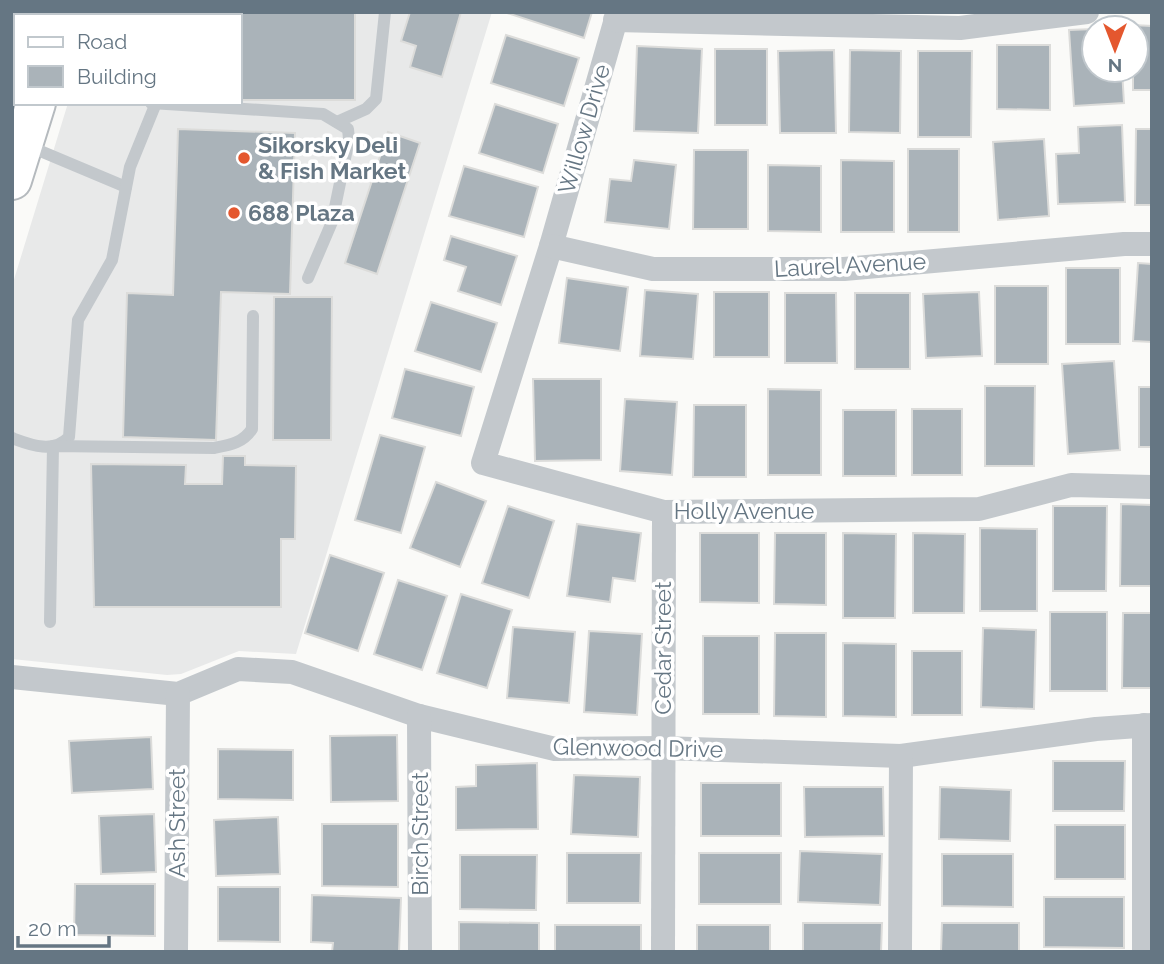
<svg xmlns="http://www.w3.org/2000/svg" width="1164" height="964" font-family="Raleway,sans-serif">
<rect width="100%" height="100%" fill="#fafaf8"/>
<path fill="#e8e9e9" d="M96,12H492L296,654L239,651L181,674L167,675L12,659V286L68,103H240V16H95Z"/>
<g fill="#aab3b9" stroke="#dcdcda" stroke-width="2">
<path d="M228,12H355V100H240V16H228Z"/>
<path d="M410,12H461L442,77L410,67L416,46L401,41Z"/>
<path d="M504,12H592L584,38Z"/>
<path d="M1133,25L1152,26V90H1133V70H1136V28H1133Z"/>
<path d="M1094,29V70H1122L1124,103L1074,106L1069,30Z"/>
<path d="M506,35L579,58L564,106L491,83Z"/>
<path d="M997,45H1050V110L997,109Z"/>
<path d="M637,46L702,49L698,133L634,131Z"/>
<rect x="715" y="49" width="52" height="76"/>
<path d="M834,50L836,133H780L778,51Z"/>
<path d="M850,50L901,51L900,133L849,132Z"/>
<path d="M918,51H972L971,137H918Z"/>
<path d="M495,104L558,124L543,173L479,153Z"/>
<path d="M1122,125L1125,202L1058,204L1056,154L1079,153L1078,127Z"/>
<path d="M178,129L295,133L290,294L221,292L216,440L123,437L127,293L173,295Z"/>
<path d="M1136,129H1152V205H1135Z"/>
<path d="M388,132L420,143L377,274L345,263Z"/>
<path d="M1044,139L1049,216L998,220L993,142Z"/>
<rect x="908" y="149" width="51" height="83"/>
<path d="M694,150H748V229H693Z"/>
<path d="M634,160L676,165L669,229L605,222L610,179L631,181Z"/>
<path d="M841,160L894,161V232H841Z"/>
<path d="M768,165L821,166V232L768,231Z"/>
<path d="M464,166L538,187L524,237L449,216Z"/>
<path d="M451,236L517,256L501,305L458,291L466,267L444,260Z"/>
<path d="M1138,263L1152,264V342L1133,341Z"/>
<rect x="1066" y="268" width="54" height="76"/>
<path d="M567,278L628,287L620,351L559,343Z"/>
<rect x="995" y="286" width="53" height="78"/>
<path d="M645,290L698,294L693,359L640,356Z"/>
<rect x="714" y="292" width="55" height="65"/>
<path d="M979,292L982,356L926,358L923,294Z"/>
<path d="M785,293H836L837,363H785Z"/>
<rect x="855" y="293" width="55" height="76"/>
<path d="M274,297H332L331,440H273Z"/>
<path d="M431,302L497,323L481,372L415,351Z"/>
<path d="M1114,361L1120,450L1068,454L1062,364Z"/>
<path d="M405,369L474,387L461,436L392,418Z"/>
<path d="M533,379H601V460L535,461Z"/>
<path d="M985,386H1035L1034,466H985Z"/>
<rect x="1139" y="387" width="13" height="60"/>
<path d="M768,389L821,390V475H768Z"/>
<path d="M625,399L677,402L672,475L620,471Z"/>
<path d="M694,405H746V477H693Z"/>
<rect x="912" y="409" width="50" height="66"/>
<rect x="843" y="410" width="53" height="66"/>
<path d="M380,435L425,447L401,533L355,520Z"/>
<path d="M223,456H245V465L296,466L295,539H281V607H94L91,464L186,465L185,484H222Z"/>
<path d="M436,482L486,501L460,567L410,548Z"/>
<path d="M1121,504L1152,505V586H1120Z"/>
<path d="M508,506L554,521L529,598L482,583Z"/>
<path d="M1053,506H1107L1106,591H1053Z"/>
<path d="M577,524L641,533L635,581L613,578L610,602L567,596Z"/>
<path d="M980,528L1037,529V611H980Z"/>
<path d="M700,533H759V603L700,602Z"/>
<path d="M775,533H826V605L774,604Z"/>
<path d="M843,533L896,534L895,618H843Z"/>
<path d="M913,533L965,534L964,613H913Z"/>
<path d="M330,555L384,573L358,651L305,633Z"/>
<path d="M398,580L447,596L422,670L374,654Z"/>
<path d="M461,594L512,610L487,688L437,673Z"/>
<rect x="1050" y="612" width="57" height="79"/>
<path d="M1123,613H1152V688H1122Z"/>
<path d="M513,627L575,632L569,703L507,698Z"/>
<path d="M983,628L1036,630L1034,709L981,707Z"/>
<path d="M589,631L642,634L637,715L584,712Z"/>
<path d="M775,633H826V717L774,716Z"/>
<rect x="703" y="636" width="56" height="78"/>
<path d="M843,643L896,644V717L843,716Z"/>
<rect x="912" y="651" width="50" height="64"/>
<path d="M397,735L398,801L331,802L330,736Z"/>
<path d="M151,737L153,789L72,793L69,741Z"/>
<path d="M218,749L293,750V800L218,799Z"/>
<path d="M1053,761H1125L1124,811H1053Z"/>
<path d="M537,763L538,829L456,830V787L476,786V765Z"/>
<path d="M574,775L640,777L638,837L571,834Z"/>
<rect x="701" y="783" width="80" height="53"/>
<path d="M804,787H883L884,836L805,837Z"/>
<path d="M940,787L1011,790L1010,841L939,839Z"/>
<path d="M154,814L156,872L101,874L99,816Z"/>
<path d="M278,817L280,874L216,876L214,820Z"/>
<path d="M322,824H398V887L322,886Z"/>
<rect x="1055" y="825" width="70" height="54"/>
<path d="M800,851L882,854L880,905L798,902Z"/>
<path d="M567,853H641L640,903H567Z"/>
<rect x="699" y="853" width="82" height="51"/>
<path d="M942,854H1013V907L942,906Z"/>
<path d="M460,855H537L536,910L460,909Z"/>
<path d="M75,884H155V936L74,935Z"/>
<path d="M218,887H280V942L218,941Z"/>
<path d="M312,895L401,898L399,952H332L333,943L311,942Z"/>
<path d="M1044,897H1124V948L1044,947Z"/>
<path d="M459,922L539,923V952H459Z"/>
<path d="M803,923H882L881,952H803Z"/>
<path d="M942,923H1019V952H941Z"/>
<rect x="555" y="925" width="86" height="27"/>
<rect x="697" y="925" width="73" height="27"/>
</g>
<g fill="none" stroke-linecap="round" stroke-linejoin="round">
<g stroke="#b5babe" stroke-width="42">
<g id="primary">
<path d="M64,16L65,12"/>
<path d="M12,180L36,103"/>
</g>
</g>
<g stroke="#c3c8cc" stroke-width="12">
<path d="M196,16L197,12"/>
<path d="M151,103L323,114L348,129L349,139L332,222L308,278"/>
<path d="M337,122L366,109L376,99L385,12"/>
<path d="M26,145L126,187"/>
<path d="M12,438C31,445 53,454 69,437L78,320L112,260L130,167L156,103"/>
<path d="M50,622L53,446L214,448C230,445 243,443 252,429L253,316"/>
</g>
<g stroke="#c3c8cc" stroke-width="24">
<path d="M618,12L551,246L483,463L664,512L979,509L1071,485L1152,487"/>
<path d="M615,20L960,28L1087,12"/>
<path d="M551,246L653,269H844L1124,244H1152"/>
<path d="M12,677L178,694L238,669L292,672L419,716L555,749L663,748L901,756L1096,729L1152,725"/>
<path d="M419,716L420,952"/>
<path d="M1144,725V952"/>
<path d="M176,952L178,694"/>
<path d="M663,952L664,512"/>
<path d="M900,952L901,756"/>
</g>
<use href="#primary" stroke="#fff" stroke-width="38"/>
</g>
<g fill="#e4572e" stroke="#fff" stroke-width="2.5">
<circle cx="244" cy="158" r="7"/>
<circle cx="234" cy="213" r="7"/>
</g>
<g text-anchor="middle" stroke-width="7" stroke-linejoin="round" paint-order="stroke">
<g font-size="23" fill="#657683" stroke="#fff">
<text transform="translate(584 129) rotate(-74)" y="8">Willow Drive</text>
<text transform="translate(850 265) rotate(-3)" y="8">Laurel Avenue</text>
<text x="744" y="519">Holly Avenue</text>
<text transform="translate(663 648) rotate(-90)" y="8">Cedar Street</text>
<text transform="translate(638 748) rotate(1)" y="8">Glenwood Drive</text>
<text transform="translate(177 823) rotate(-90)" y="8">Ash Street</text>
<text transform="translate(420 834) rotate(-90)" y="8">Birch Street</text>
</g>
<g font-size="23" font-weight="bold" fill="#657683" stroke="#fff" text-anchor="start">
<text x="258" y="153">Sikorsky Deli<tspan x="258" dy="26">&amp; Fish Market</tspan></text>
<text x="248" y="221">688 Plaza</text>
</g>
</g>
<rect width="1164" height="964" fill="none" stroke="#657683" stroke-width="28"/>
<rect x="14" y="14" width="228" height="91" fill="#ffffff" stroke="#c1c8cd" stroke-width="2"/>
<rect x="28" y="37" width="35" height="10" fill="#ffffff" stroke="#c1c8cd" stroke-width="2"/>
<text x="77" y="49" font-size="21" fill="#657683">Road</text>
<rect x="28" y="66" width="35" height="21" fill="#aab3b9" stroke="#c1c8cd" stroke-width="2"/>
<text x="77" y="84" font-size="21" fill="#657683">Building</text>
<g transform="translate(1115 49) rotate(180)"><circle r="33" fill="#ffffff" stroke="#c1c8cd" stroke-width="2"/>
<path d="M0-5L12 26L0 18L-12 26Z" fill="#e4572e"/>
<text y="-10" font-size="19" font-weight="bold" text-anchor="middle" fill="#657683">N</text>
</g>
<path d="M18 936v10h91v-10" fill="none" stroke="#657683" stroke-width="3.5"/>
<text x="28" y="936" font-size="21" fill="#657683" stroke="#ffffff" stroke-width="5" paint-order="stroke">20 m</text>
</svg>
